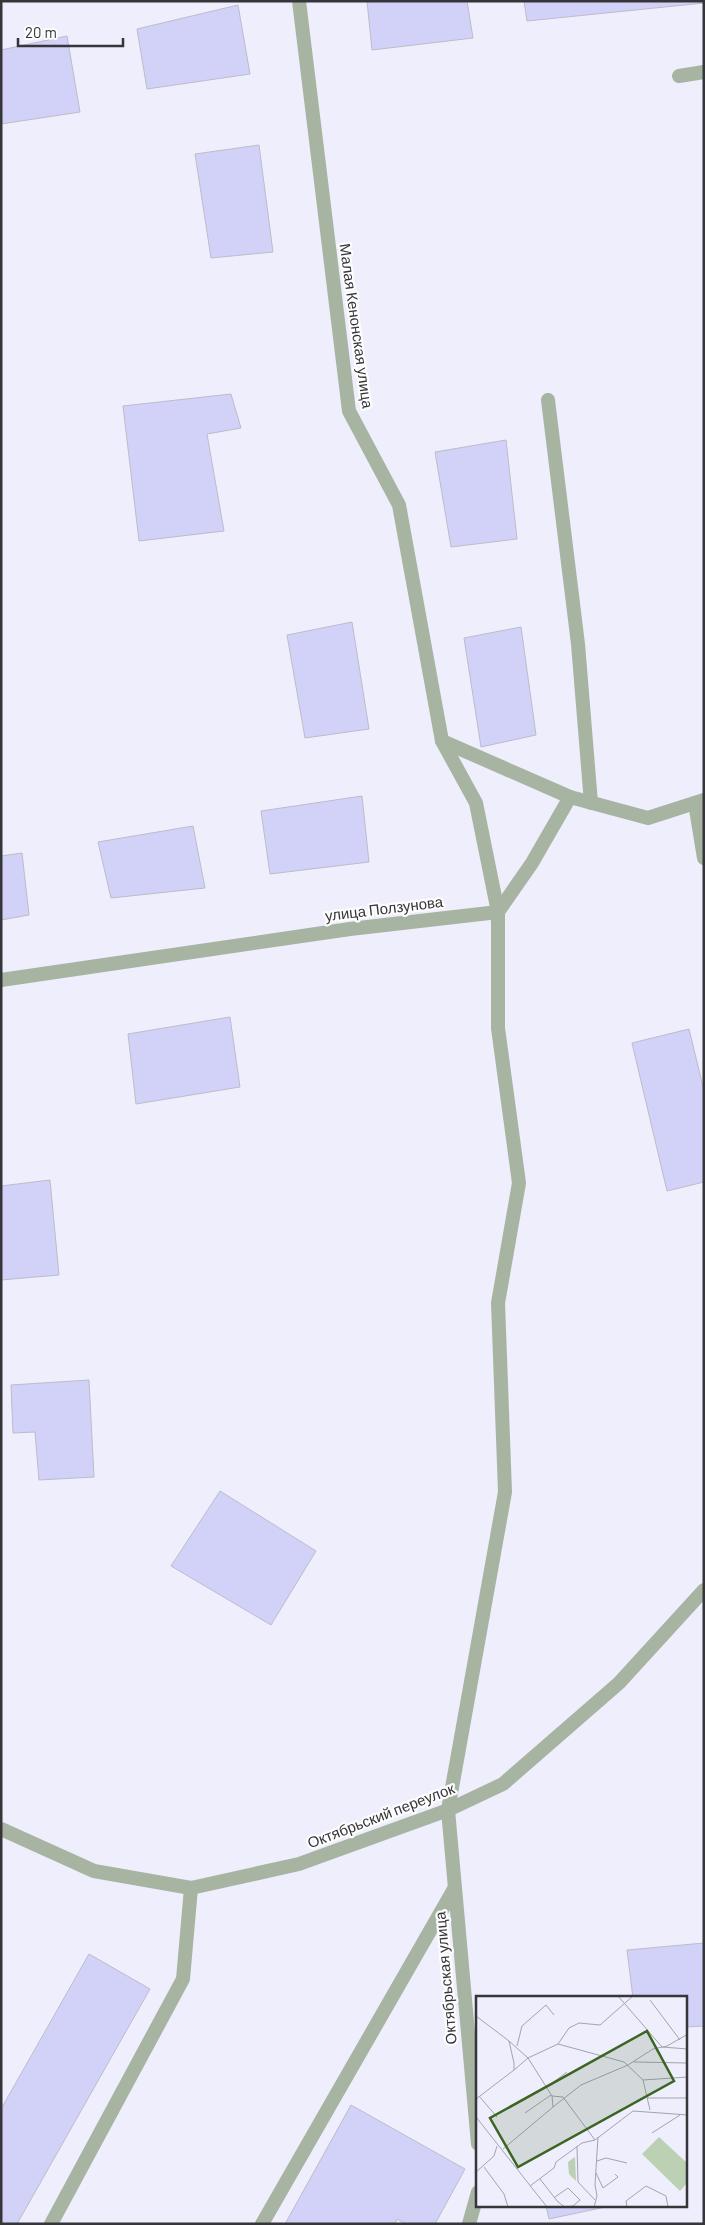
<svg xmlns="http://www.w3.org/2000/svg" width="705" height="2225" font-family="Barlow,sans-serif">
<rect width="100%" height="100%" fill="#eeeefc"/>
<g fill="#d2d1f8" stroke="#bcbcca">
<path d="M367,1H467L473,38L372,50Z"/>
<path d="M524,1H704V3L527,21Z"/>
<path d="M238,5L250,74L147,89L137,29Z"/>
<path d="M67,36L80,112L1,124V50Z"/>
<path d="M259,145L273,252L211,258L195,154Z"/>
<path d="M231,394L241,428L207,434L224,531L139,541L123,406Z"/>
<path d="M506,440L517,539L451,547L435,452Z"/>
<path d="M352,622L369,729L305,738L287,635Z"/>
<path d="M521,627L536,735L481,747L464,638Z"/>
<path d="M362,796L369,862L270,874L261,811Z"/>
<path d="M193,826L205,888L111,898L98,842Z"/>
<path d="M22,853L29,915L1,920V856Z"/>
<path d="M230,1017L240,1087L136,1104L128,1034Z"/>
<path d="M689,1029L704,1091V1182L667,1191L632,1043Z"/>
<path d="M50,1180L59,1275L1,1280V1186Z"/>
<path d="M89,1380L94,1477L39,1480L35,1432L13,1433L11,1385Z"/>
<path d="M220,1491L316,1551L271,1625L171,1566Z"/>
<path d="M704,1943V2026L686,2027V1998H633L627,1950Z"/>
<path d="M89,1954L150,1989L17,2224H1V2109Z"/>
<path d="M351,2105L465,2169L435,2224H406L397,2219L395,2224H285Z"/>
<path d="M546,2206H610L549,2219Z"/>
</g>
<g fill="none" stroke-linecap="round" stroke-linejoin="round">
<g stroke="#a6b4a1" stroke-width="14">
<path d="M299,1L349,411L399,505L442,741L570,797"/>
<path d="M679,76L704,72"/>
<path d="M548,400L578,644L591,803"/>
<path d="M442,741L476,803L498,912V1028L519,1183L498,1303L505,1492L448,1810"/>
<path d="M695,803L704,858"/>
<path d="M1,980L350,929L498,912L532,863L570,797L648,818L704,800"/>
<path d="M51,2224L183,1979L191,1888"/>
<path d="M262,2224L454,1889"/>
</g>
<g stroke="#a6b4a1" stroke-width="14">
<path d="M448,1810L478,2144"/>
<path d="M1,1829L94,1871L191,1888L299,1864L448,1810L503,1784L619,1683L704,1590"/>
<path d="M469,2224L478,2192"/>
</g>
</g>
<g text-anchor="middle" stroke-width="4.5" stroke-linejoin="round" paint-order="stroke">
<g font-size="15" fill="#35353a" stroke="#fdfdfd">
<text transform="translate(356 326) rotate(82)" y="5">Малая Кенонская улица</text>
<text transform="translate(384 909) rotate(-7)" y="5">улица Ползунова</text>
<text transform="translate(381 1816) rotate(-21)" y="5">Октябрьский переулок</text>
<text transform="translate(446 1978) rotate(-95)" y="5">Октябрьская улица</text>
</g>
</g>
<g transform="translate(476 1996)">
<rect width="211" height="211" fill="#eeeefc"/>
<path d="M183,141L211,167V187L204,195L166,158ZM99,161L100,185L93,178L92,166Z" fill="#bcd1b3"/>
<path fill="none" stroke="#a4a4ae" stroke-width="1" d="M142,0L186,51L212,53M174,4L204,44M0,20L33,45L38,67V74L0,103M33,45L52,62L38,74M82,48L93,32L103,27L124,29L157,0M41,50L46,30L70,9L78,19M158,66L212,67M167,84L212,81M71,91L91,76M3,100L21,121M171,102H212M77,111L105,89L152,69L177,53L191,50L212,38M49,117L75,99M0,121L71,211M176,137L204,119M119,144L87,101L76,100L52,62L82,48L148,66L167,84L174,114M101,150L102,186L119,204M27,153L77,111L76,100M121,165L130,162L151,167M8,171L28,198L32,211M0,176L18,160L21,150M120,177L127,192L142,181L139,178M64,183L82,206L89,211L97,210L104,204L92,192L79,201M54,190L78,172L80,166L106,147L119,144L157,115L212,119M118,211L121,200L119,189L122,141M151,211L150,205L170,190L190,200L192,211"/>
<path fill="#3a6522" fill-opacity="0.15" stroke="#3a6522" stroke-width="2.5" d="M171,35L198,85L42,171L14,122Z"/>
<rect width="211" height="211" fill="none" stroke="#35353a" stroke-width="2.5"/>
</g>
<rect width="705" height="2225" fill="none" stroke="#35353a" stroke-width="5"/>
<path d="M18 38v8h105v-8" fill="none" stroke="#35353a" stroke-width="2.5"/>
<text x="25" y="38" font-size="15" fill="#35353a" stroke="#fdfdfd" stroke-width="4" paint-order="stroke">20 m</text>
</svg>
